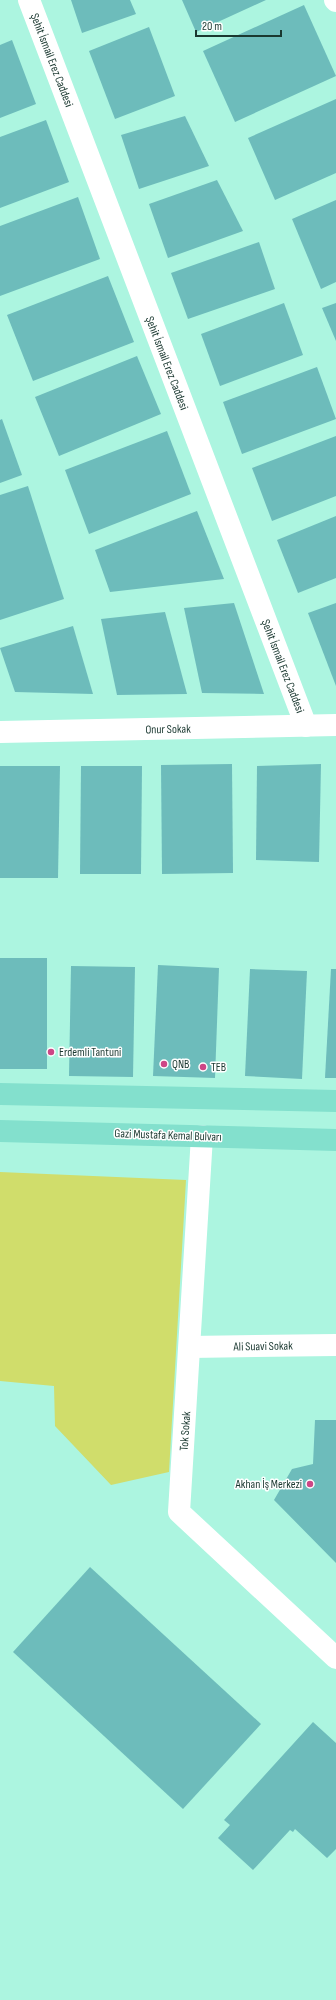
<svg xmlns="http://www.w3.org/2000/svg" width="336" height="2000" font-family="'Sofia Sans Condensed',sans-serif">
<rect width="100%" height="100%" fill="#acf5e0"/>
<path fill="#d0dd6b" d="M0,1172L186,1180L169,1472L111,1485L55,1426L54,1386L0,1381Z"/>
<g fill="#6dbcbb">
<path d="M71,0H130L136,14L82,33Z"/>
<path d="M182,0H266L196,32Z"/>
<path d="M304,5L336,76L235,122L203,51Z"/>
<path d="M149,27L175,96L115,119L89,51Z"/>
<path d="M12,40L36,104L0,118V45Z"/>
<path d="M336,99V173L275,200L248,138Z"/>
<path d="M185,116L209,166L139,189L121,135Z"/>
<path d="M46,120L69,182L0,208V137Z"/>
<path d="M217,180L243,231L168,258L149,204Z"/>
<path d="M78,197L100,259L0,296V226Z"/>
<path d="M336,200V282L321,289L292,219Z"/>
<path d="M259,242L275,289L188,319L171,273Z"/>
<path d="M108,276L134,342L33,381L7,315Z"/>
<path d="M284,303L303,355L220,386L201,334Z"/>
<path d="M336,303V341L322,308Z"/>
<path d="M137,356L161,414L59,456L35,397Z"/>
<path d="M317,367L336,419L242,454L223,402Z"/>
<path d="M2,419L22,475L0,483V420Z"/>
<path d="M167,431L191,494L89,534L65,470Z"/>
<path d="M336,436V496L272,521L252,468Z"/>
<path d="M28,486L64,599L0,620V495Z"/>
<path d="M197,511L224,579L110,592L95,550Z"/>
<path d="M336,516V578L298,593L277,540Z"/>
<path d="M234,603L264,694L202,693L184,608Z"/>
<path d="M336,603V686L308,613Z"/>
<path d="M165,612L187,694L117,695L101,619Z"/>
<path d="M73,626L93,694L15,692L0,648Z"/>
<path d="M232,764L233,873L162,874L161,765Z"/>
<path d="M321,764L319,862L256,860L257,766Z"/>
<path d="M0,766H60L58,878H0Z"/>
<path d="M81,766H142L141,874H80Z"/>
<rect x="0" y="958" width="47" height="111"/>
<path d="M158,965L219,968L215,1078L153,1076Z"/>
<path d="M71,966L135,967L133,1077L69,1076Z"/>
<path d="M250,969L307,971L302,1079L245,1076Z"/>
<path d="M331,969H336V1078H325Z"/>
<path d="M315,1420H336V1563L274,1500L292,1469L313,1464Z"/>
<path d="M90,1567L261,1724L183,1809L13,1652Z"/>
<path d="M313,1722L336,1743V1849L327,1858L295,1829L293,1832L290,1830L253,1870L218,1838L230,1825L224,1820Z"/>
</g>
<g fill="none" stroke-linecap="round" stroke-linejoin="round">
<g stroke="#fff" stroke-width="22">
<path d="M29,0L306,726"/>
<path d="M335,0L336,1"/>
<path d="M0,732L336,725"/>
<path d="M202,1136L179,1512L336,1658"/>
<path d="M190,1347L336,1345"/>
</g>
<g stroke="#83e0cd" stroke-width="22">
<path d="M0,1094L336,1101"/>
<path d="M0,1131L336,1140"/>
</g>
</g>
<g fill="#cd4686" stroke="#fff" stroke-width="1.5">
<circle cx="51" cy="1052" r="4"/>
<circle cx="164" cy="1064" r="4"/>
<circle cx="203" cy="1067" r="4"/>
<circle cx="310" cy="1484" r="4"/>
</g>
<g text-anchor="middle" stroke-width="3" stroke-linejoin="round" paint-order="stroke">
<g font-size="12" fill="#1a3830" stroke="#fff">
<text transform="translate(52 60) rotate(69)" y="4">Şehit İsmail Erez Caddesi</text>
<text transform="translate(167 363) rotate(69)" y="4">Şehit İsmail Erez Caddesi</text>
<text transform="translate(283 666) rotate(69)" y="4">Şehit İsmail Erez Caddesi</text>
<text transform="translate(168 729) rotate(-1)" y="4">Onur Sokak</text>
<text transform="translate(168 1135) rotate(2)" y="4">Gazi Mustafa Kemal Bulvarı</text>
<text transform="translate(263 1346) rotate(-1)" y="4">Ali Suavi Sokak</text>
<text transform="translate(185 1431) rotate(-86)" y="4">Tok Sokak</text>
</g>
<g font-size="12" fill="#1a3830" stroke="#fff" text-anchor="start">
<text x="59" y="1056">Erdemli Tantuni</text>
<text x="172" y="1068">QNB</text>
<text x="211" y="1071">TEB</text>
<text x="302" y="1488" text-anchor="end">Akhan İş Merkezi</text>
</g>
</g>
<path d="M196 30v6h85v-6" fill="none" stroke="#1a3830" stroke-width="2"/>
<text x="202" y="30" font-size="12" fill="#1a3830" stroke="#ffffff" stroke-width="3" paint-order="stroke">20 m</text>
</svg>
